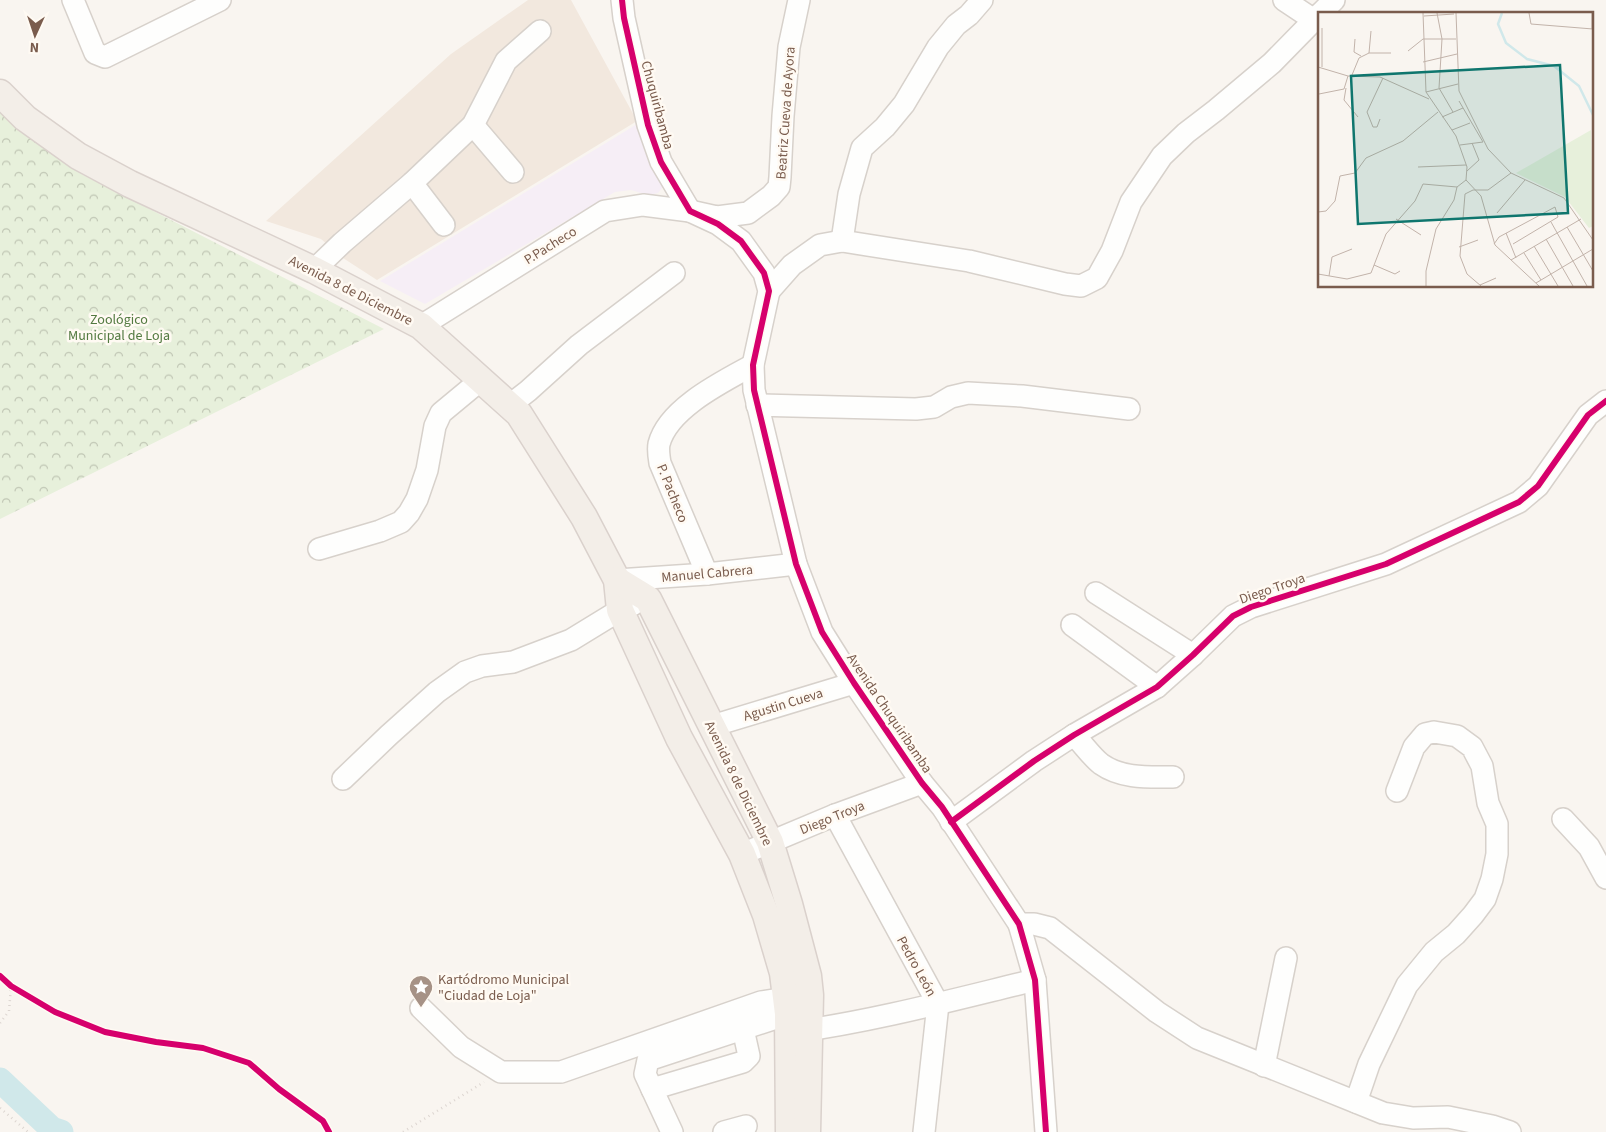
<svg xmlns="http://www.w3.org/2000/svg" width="1606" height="1132" font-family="'Source Sans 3',sans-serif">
<defs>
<pattern id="park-crowns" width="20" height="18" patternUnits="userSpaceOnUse" patternTransform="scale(1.25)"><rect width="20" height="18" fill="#e7f0db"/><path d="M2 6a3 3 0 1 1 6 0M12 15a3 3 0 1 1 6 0" fill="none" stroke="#c0c6b4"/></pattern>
</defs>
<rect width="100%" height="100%" fill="#f9f5f0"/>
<path fill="#f2e8de" d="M528,0H571L637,121L377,280L343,258L321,239L266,221L451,54Z"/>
<path fill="#f6eef6" d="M637,124L659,172L663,187L658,193L648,195L631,190L615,192L425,304L380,281Z"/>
<path fill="url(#park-crowns)" d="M0,109L14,123L83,175L384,329L0,519Z"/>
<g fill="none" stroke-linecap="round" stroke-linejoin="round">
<path stroke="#d0e8ea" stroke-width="25" d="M0,1080L52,1129L61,1132"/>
<g stroke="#d7d1cb" stroke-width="24">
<g id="minor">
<path d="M73,0L95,53L105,57L220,0"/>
<path d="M622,0L624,18L648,125L661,162L690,211L718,224L741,241L764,273L769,291L753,365L754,390L796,564L822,632L854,683L922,783L942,807L1019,924L1035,980L1046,1132"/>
<path d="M1284,0L1314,20"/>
<path d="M1320,14L1334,0"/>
<path d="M473,125L513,172"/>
<path d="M412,183L444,225"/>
<path d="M842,241L849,194L862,148L885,127L904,104L938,47L956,25L969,15L982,0"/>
<path d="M314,270L342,243L412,183L473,125L506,61L540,31"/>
<path d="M769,291L792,265L820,245L842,241L969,261L1065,284L1081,286L1097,278L1112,251L1131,202L1162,156L1186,133L1216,110L1272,63L1320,14"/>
<path d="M421,326L605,211L643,205L690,211L717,217L748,213L771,196L779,187L780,177L783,116L789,47L799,0"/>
<path d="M510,405L528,391L579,345L674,273"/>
<path d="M757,405L916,409L934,407L951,397L968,393L1022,396L1129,409"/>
<path d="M319,549L380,531L401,522L409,513L417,499L427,470L435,426L441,413L482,379"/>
<path d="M707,574L660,463C659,457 658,449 659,444C668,408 724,381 753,365"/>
<path d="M617,580L707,574L796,564"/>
<path d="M1096,593L1193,655"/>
<path d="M1072,625L1157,687"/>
<path d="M712,726L854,683"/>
<path d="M1074,735C1083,744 1091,756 1101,764C1122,779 1149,777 1173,777"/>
<path d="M343,779L389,735L437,692L465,672L482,666L513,662L571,640L620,610L634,604"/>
<path d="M835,815L938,1004L924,1132"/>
<path d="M1563,819L1589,847L1606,878"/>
<path d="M951,822L1034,761L1074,735L1157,687L1193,655L1233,616L1251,607L1386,564L1519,502L1538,486L1588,415L1606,401"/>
<path d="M742,854L835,815L922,783"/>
<path d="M1019,924H1034L1050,928L1157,1012L1197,1038L1383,1113L1413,1118L1448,1117L1492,1126L1510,1132"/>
<path d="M421,1008L461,1047L501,1072H561L761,1002L800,996"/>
<path d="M794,1032C875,1021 956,999 1035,980"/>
<path d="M1264,1066L1286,958"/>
<path d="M652,1089L743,1062L749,1056L743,1029"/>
<path d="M1356,1102L1369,1064L1407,985L1434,952L1456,934L1473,915L1485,899L1492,879L1497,854V824L1488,803L1482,766L1472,747L1457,736L1434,732L1425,734L1414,747L1397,791"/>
<path d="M672,1132L645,1074L648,1060L773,1019L802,1012"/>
<path d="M724,1132L746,1126"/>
</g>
</g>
<g stroke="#dad1cc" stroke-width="29">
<g id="major">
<path d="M0,93L25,118L78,156L130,184L314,270L421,326L519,414L584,517L617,580L620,610L679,738L742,854L766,915L783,973L788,1014L789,1132"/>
<path d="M617,580L648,599L770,842L789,904L808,976L810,995L807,1132"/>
</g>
</g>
<g stroke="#dcd5d0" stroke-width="2.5" stroke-dasharray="1 4" stroke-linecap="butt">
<path d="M0,976L11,986L55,1012L105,1032L156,1042L203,1048L249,1063L279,1089L323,1121L329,1132"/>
<path d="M0,1023L9,1011L11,986"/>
<path d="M0,1108L28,1132"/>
<path d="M403,1132L484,1082"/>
</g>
<use href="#minor" stroke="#fefefd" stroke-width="21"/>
<use href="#major" stroke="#f3eee8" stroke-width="26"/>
<g stroke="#fffaf3" stroke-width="9">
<g id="cycleway">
<path d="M622,0L624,18L648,125L661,162L690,211L718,224L741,241L764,273L769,291L753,365L754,390L796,564L822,632L854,683L922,783L942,807L1019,924L1035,980L1046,1132"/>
<path d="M951,822L1034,761L1074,735L1157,687L1193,655L1233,616L1251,607L1386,564L1519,502L1538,486L1588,415L1606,401"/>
<path d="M0,976L11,986L55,1012L105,1032L156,1042L203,1048L249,1063L279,1089L323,1121L329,1132"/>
</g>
</g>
<use href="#cycleway" stroke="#d6006c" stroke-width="6"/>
</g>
<defs>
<g id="sight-pin" transform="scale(1.25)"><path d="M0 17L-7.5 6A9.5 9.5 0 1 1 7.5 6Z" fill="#a69286" stroke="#fffaf3"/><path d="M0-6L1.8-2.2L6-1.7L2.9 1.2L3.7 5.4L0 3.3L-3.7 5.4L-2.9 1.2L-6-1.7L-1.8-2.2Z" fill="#fff"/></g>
</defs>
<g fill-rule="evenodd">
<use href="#sight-pin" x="421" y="987"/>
</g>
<g text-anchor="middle" stroke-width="5" stroke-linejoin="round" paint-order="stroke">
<g font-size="14" fill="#7a5c4d" stroke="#fffaf3">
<text transform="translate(658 105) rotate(75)" y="5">Chuquiribamba</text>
<text transform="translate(785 113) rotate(-86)" y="5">Beatriz Cueva de Ayora</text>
<text transform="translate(550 245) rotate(-32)" y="5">P.Pacheco</text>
<text transform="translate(351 290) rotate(27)" y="5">Avenida 8 de Diciembre</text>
<text transform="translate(673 493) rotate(68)" y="5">P. Pacheco</text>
<text transform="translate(707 573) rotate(-5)" y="5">Manuel Cabrera</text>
<text transform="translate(1272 588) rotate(-19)" y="5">Diego Troya</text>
<text transform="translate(783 704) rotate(-17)" y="5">Agustin Cueva</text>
<text transform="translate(890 713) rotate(56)" y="5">Avenida Chuquiribamba</text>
<text transform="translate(739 783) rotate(64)" y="5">Avenida 8 de Diciembre</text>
<text transform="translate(832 817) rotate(-22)" y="5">Diego Troya</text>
<text transform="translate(917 966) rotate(61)" y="5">Pedro León</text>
</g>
<g font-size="14" fill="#537a41" stroke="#fffaf3">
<text x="119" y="324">Zoológico<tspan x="119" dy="16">Municipal de Loja</tspan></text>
</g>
<g font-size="14" fill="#7a5c4d" stroke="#fffaf3" text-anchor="start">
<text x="438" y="984">Kartódromo Municipal<tspan x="438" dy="16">"Ciudad de Loja"</tspan></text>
</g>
</g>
<g transform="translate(1318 12)">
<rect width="275" height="275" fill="#f9f5f0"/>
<path d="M273,118L275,214L271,216L247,185L198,161Z" fill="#e7f0db"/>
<path fill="none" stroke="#d0e8ea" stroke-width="2.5" d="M184,1L180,12L188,31L209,47L236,54L261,74L275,103"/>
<path fill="none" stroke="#c2b3aa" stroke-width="1" d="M105,1L108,80L138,124L149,155L148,168M119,1L124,27L121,76L135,100M138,1L141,79L170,137L193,161L246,186L275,228M211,1L213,12L275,17M274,1V17M106,4L136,2M4,16V55M37,27L36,40L43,44M90,39L105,27H138M51,41H73M105,50L139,42M0,55L30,64L62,65L111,87M34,63L41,46L51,41L53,19M28,76L26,88L40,105M108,80L140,72M1,82L26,77L30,64M141,89L165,130M124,105L145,96M62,107L59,115H55L49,100L65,66M134,118L152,111M142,133L165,130M100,155L148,153M149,159L161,148L154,131M148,168L163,184L177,233L221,274M0,200L8,199L17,189L22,164L37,161L48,146L85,129L120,100M179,201L207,168M78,207L103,223M233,210L269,274M249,215L275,259M188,221L198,246M228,227L255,274M176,232L181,225L237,195L240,205L195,232M216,234L240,274M141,235L160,228M206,241L223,268M193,248L263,207M56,253L77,262L82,259M0,262L29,267L53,261L68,222L97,189L105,172L139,175L148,168M11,264L14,245L34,237M218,271L275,237M162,273L178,266M108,274V259L118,217L136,188L139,175M163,274L149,262L142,244L147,182L155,178H170L193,161"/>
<path fill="#0f766e" fill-opacity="0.15" stroke="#0f766e" stroke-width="2.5" d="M242,53L250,201L40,212L33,64Z"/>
<rect width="275" height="275" fill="none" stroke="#7a5c4d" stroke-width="2.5"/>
</g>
<g transform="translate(35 35) rotate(183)" stroke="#fffaf3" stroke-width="4" paint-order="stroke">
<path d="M0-4L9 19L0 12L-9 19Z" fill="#7a5c4d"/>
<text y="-8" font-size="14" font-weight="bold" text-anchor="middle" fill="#7a5c4d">N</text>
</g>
</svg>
